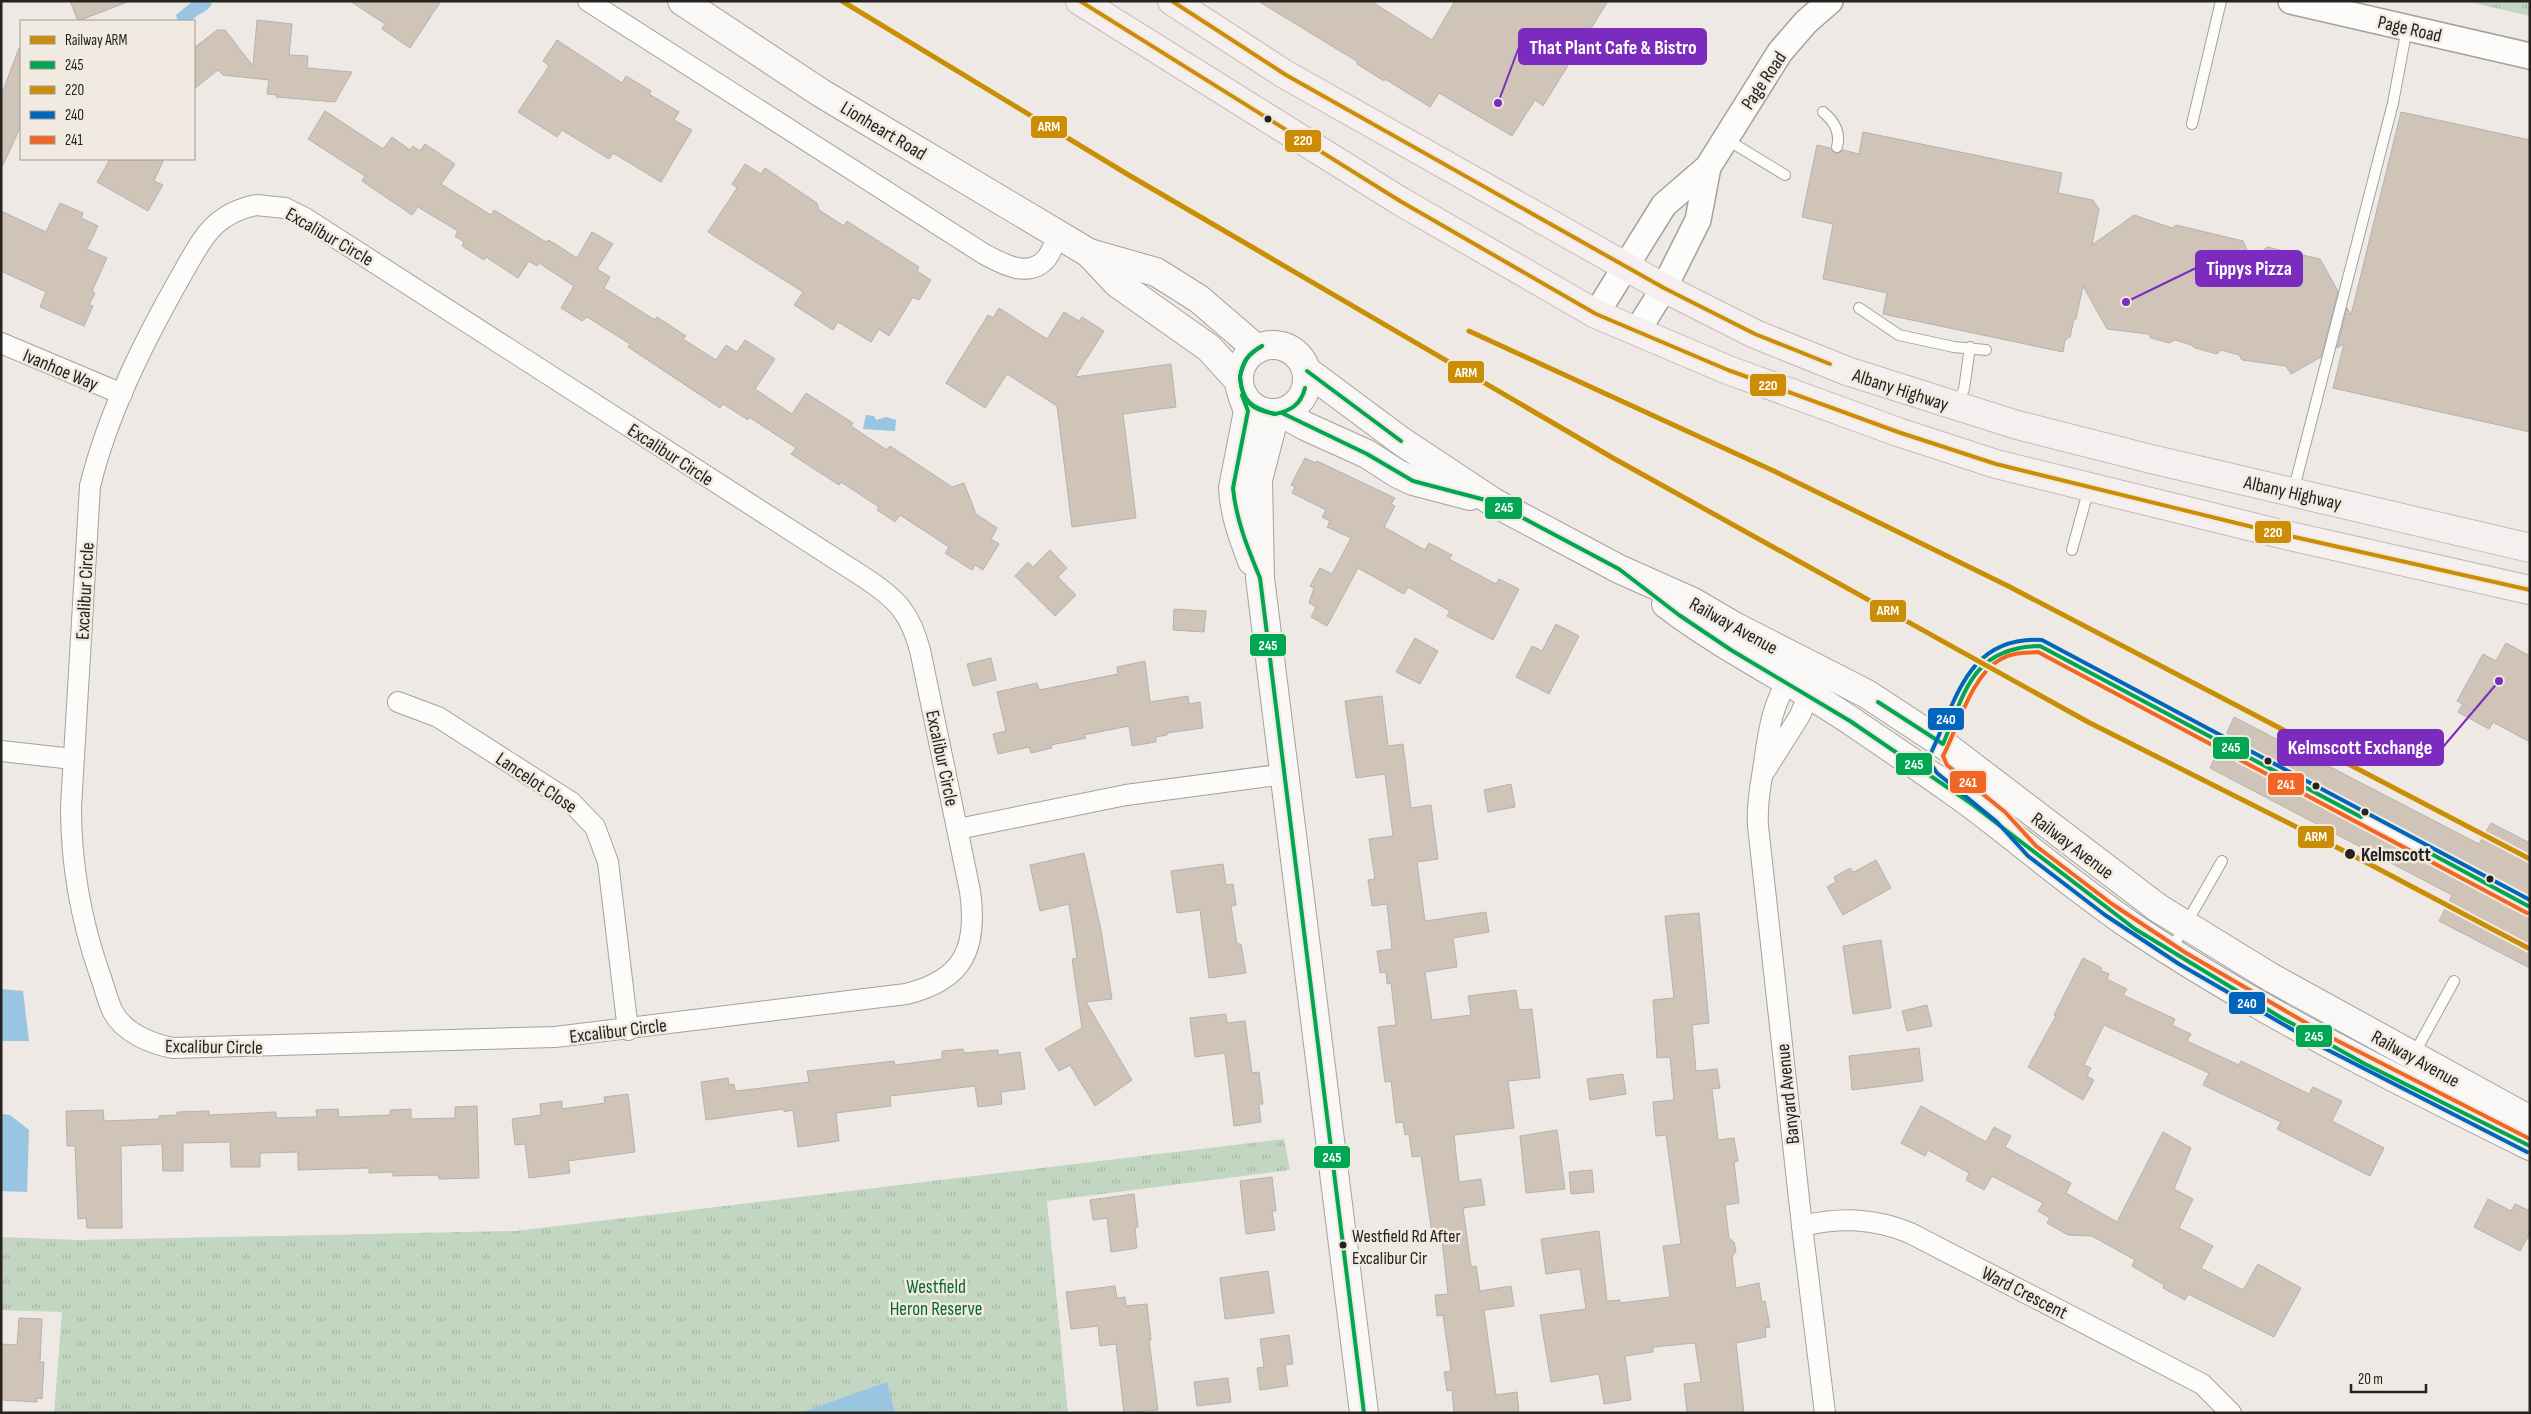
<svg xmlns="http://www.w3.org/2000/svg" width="2531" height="1414" font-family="'Sofia Sans Condensed',sans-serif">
<defs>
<pattern id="grass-tufts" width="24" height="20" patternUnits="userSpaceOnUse" patternTransform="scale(1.25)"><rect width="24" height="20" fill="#c2d6c1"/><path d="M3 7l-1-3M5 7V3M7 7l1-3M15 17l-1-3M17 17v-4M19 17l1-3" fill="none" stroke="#a7b7a5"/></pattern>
</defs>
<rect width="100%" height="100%" fill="#eee9e4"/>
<g fill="url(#grass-tufts)">
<path d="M2465,1H2530V16Z"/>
<path d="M1284,1139L1290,1170L1047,1201L1068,1413H54L62,1312L1,1310V1237L79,1240L516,1231Z"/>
</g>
<g fill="#99c4e2">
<path d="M193,1H209L212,4C207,13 197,13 192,21H178L176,15Z"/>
<path d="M866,415L874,416L876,420L886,417L896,420L895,431L863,429Z"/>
<path d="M1,989L23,991L29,1041H1Z"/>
<path d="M1,1114L10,1115L29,1130L27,1192L1,1191Z"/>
<path d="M887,1382L895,1413H800Z"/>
</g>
<g fill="#cfc4b7" stroke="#b5b2ae">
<path d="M70,1H130L78,21Z"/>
<path d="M350,1H441L410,48L382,29L385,24Z"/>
<path d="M1258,1H1371L1432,40L1455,1H1608L1543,106L1535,100L1512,136L1439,93L1430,107L1385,79L1384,81L1357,64L1358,62Z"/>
<path d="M257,20L292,24L289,55L308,56L307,68L352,72L335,102L276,97L277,95L267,94L269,80L223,75L218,70L194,89V48L217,30H225L253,66Z"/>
<path d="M557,40L622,83L626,76L651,91L649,94L679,112L674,120L692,130L661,182L613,153L609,159L562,130L557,137L518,112L549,66L543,61Z"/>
<path d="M19,48L21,49V126L1,169V96Z"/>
<path d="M325,111L383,149L392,137L410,150L413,146L420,151L425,144L455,164L441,184L491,215L494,210L546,242L549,240L577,258L592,232L613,244L597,269L610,277L604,288L655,320L657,317L686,336L683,339L716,360L726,345L737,352L745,340L775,359L755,389L792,414L806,393L853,423L851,426L887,450L890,446L952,487L964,483L976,514L997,528L991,539L999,544L983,570L975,565L972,570L945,553L949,547L900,515L895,522L877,510L879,507L841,482L839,485L791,454L796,448L749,417L748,420L723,404L720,408L628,347L630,344L587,317L582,321L561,308L574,286L539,263L537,266L529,261L518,278L486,257L484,260L462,246L464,242L455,236L458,231L418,207L412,215L362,181L365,176L308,139Z"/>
<path d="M2401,112L2530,140V432L2333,388L2344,344L2337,348L2347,308L2351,315Z"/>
<path d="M1863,132L2062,173L2058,193L2093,200L2099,209L2092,245L2134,215L2172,228L2176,225L2243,241L2252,261L2267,247L2320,259L2338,291L2321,357L2291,374L2286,366L2242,360L2239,355L2221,350L2217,354L2195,348L2191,345L2175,340L2169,343L2151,338L2148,334L2107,329L2083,286L2076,319H2074L2070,337L2065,340L2063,352L1883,314L1887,293L1823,279L1833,224L1802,217L1817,145L1830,148L1835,154L1843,150L1859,154Z"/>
<path d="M110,159H164L154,181L163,185L148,211L97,182Z"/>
<path d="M745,164L761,174L765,168L817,203L819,210L844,226L847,221L919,267L917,271L931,280L919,300L913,297L889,336L879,329L871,342L838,322L833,330L794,305L803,292L708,232L737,188L732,184Z"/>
<path d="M60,203L83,213L81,218L98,226L87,249L107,258L92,291L95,293L89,305L93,306L84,326L40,307L46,292L1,271V211L46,232Z"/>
<path d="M999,308L1047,339L1064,312L1079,321L1082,317L1104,331L1075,377L1171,364L1176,407L1123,414L1136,518L1072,527L1057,406L1007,374L985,408L946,383L988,315L993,318Z"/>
<path d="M1305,458L1316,463L1317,461L1395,498L1391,504L1395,506L1384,527L1425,550L1429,543L1452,555L1449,559L1496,584L1499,579L1519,589L1493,640L1447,616L1450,611L1408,587L1404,594L1358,568L1327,626L1311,617L1316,607L1309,603L1314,588L1310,586L1320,568L1332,574L1351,538L1327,527L1330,521L1322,517L1326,510L1292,493L1295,487L1291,485Z"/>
<path d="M1050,550L1067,568L1058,577L1076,595L1055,616L1015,576L1028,562L1033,567Z"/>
<path d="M1174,609L1206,611L1204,632L1173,630Z"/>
<path d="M1556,624L1579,636L1549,694L1516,677L1532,646L1542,651Z"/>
<path d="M1415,638L1438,651L1420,684L1396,672Z"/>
<path d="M2506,643L2530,656V742L2493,722L2489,729L2458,712L2463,704L2457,701L2483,654L2496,661Z"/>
<path d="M991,658L996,680L973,686L967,664Z"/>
<path d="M1145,661L1150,702L1188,696L1189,704L1200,702L1203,728L1167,733V735L1156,737V742L1132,746L1129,726L1084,735L1086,738L1051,745L1052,748L1031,753L1029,747L998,754L993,734L1006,731L997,692L1037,683L1039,690L1118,674L1117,667Z"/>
<path d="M1382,696L1388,746L1403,744L1411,808L1431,805L1438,859L1417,862L1425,921L1486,912L1489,932L1453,938L1457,967L1425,972L1432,1020L1471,1015L1468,996L1516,990L1519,1010L1532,1009L1540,1078L1508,1081L1514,1128L1454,1135L1459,1182L1481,1179L1485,1205L1463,1208L1471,1267L1476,1266L1480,1291L1511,1286L1514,1306L1484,1310L1496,1395L1517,1392L1519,1413H1454L1452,1390L1447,1391L1444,1372L1451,1371L1443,1315L1437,1316L1435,1295L1448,1294L1442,1240L1433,1241L1421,1156L1412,1157L1409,1134L1405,1135L1403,1122L1396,1123L1391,1081L1385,1082L1378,1027L1396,1025L1391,983L1387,984L1386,972L1380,973L1377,951L1392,949L1387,904L1372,906L1368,880L1375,879L1369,839L1393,836L1385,774L1356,778L1345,701Z"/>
<path d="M2234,717L2479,844L2491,823L2530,843V899L2225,737Z"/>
<path d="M2219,749L2530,914V968L2439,921L2452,895L2210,768Z"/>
<path d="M1511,784L1515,807L1488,812L1484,790Z"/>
<path d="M1084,853L1101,930L1112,999L1086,1002L1132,1080L1095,1106L1070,1065L1059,1071L1045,1049L1082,1028L1072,959L1077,958L1069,904L1040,911L1030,865Z"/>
<path d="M1876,860L1891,888L1843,915L1827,887L1836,882L1834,877L1850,868L1854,872Z"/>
<path d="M1223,864L1226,885L1233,884L1236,905L1231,906L1237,944H1241L1246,973L1209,978L1200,910L1177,913L1171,871Z"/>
<path d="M1699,913L1709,1023L1692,1025L1696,1071L1717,1069L1720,1088L1712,1089L1718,1140L1734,1138L1738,1161L1734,1162L1739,1203L1725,1205L1729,1238L1734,1242L1736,1251L1732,1257L1736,1288L1759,1283L1762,1302L1765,1301L1770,1327L1765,1328L1766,1337L1736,1343L1744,1413H1687L1684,1384L1701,1382L1695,1343L1653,1347V1352L1625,1356L1631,1400L1604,1404L1599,1374L1551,1382L1540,1315L1586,1309L1580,1269L1546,1274L1541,1239L1599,1231L1607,1301L1620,1300V1303L1670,1297L1663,1246L1681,1244L1666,1135L1656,1136L1653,1102L1674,1100L1670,1057L1657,1058L1653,1000L1674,998L1665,916Z"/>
<path d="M1881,940L1891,1008L1853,1014L1843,946Z"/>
<path d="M2083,958L2102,968L2100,970L2109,974L2107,979L2127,989L2123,995L2175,1019L2172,1025L2191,1034L2187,1041L2239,1065L2241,1061L2309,1094L2313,1087L2342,1101L2332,1121L2384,1148L2370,1176L2277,1129L2281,1122L2203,1085L2209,1073L2104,1025L2084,1065L2091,1068L2087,1076L2094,1080L2083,1100L2028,1067L2056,1016L2054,1015Z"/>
<path d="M1927,1005L1932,1026L1907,1031L1902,1011Z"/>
<path d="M1226,1014L1227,1023L1245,1021L1252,1073L1259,1072L1263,1104H1259L1261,1122L1234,1126L1225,1053L1195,1057L1190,1018Z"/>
<path d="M1919,1048L1923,1081L1852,1090L1849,1056Z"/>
<path d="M963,1049L964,1053L998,1050V1055L1020,1052L1025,1089L1001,1092L1002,1104L978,1107L975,1086L890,1096L891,1106L836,1113L839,1141L798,1147L793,1110L784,1112V1109L706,1120L701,1082L728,1078L729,1085L734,1084L735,1091L762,1088L809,1082L807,1071L894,1061L895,1065L942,1059V1051Z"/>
<path d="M1623,1074L1626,1094L1590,1100L1587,1079Z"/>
<path d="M628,1094L635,1152L568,1161L570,1173L529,1178L525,1144L515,1145L512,1119L541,1115L540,1104L562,1101V1109L605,1103L604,1097Z"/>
<path d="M477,1106L479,1178L439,1179L438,1175L393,1176V1172L369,1173V1168L298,1170V1152L260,1153V1167H231L230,1142L183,1143V1171H163L162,1144L121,1146L122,1228H87L86,1218L78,1219L75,1146H67L66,1111L103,1110L104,1121L159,1119V1116L177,1115V1112L209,1111V1115L276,1112V1118L317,1117L316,1110L338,1109L339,1117L390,1115V1110L411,1109V1119L455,1118V1107Z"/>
<path d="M1921,1106L1986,1142L1994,1127L2011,1136L2005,1147L2071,1183L2066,1193L2117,1222L2163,1132L2191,1148L2174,1189L2193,1199L2179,1228L2213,1246L2201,1268L2243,1290L2258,1264L2301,1288L2274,1337L2188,1294L2185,1300L2163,1288L2164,1285L2132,1266L2135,1260L2092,1236L2068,1235L2047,1223L2050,1218L2038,1211L2043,1203L1992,1176L1984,1190L1966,1180L1969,1173L1928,1150L1925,1156L1901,1143Z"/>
<path d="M1557,1130L1565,1189L1526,1193L1520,1136Z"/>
<path d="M1592,1170L1594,1192L1571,1194L1569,1172Z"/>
<path d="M1272,1177L1276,1211H1272L1275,1230L1246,1234L1240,1181Z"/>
<path d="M1134,1194L1138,1227H1135L1137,1248L1111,1252L1107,1218L1093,1220L1090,1200Z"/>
<path d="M2488,1199L2511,1211L2515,1204L2530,1211V1233L2520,1251L2474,1227Z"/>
<path d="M1268,1271L1274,1313L1225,1319L1220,1278Z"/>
<path d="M1115,1286L1117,1298L1125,1297L1126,1306L1147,1304L1151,1340H1149L1158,1410L1124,1413L1116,1344L1100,1346L1098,1326L1071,1329L1066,1292Z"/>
<path d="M19,1318L42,1319L40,1362H44L42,1399L37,1398V1402L1,1400V1344L17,1345Z"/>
<path d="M1289,1335L1293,1364L1285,1365L1288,1386L1260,1390L1257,1368L1264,1367L1260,1339Z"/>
<path d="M1228,1378L1231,1402L1197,1406L1194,1382Z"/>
</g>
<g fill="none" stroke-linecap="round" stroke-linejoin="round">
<g stroke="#a4a19e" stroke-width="12">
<g id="service">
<path d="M1823,112C1834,121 1841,132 1837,147"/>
<path d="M2192,124L2221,1"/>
<path d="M1726,139L1785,175"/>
<path d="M1859,308L1899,335L1954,347L1986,350"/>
<path d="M1957,404L1964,389L1970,347"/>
<path d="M2293,492L2393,103L2407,28"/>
<path d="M2072,550L2089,488"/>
<path d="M1944,744C1964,696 1977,639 2040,646L2530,907"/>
<path d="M2171,950L2222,861"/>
<path d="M2413,1056L2454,981"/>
</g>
</g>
<g stroke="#a4a19e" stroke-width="22">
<g id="minor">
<path d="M588,1L984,254C1003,264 1028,279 1046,259C1051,253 1055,242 1059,235"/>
<path d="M256,205L285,208L305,218L865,578C897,599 910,613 920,650L970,891C978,948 964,980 906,994L555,1037L173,1048C152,1044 124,1033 113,1012C107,1000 104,985 99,972C80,917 71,865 71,807L90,486C108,413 144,341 181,276C191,259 201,238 215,225C227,214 241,208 256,205Z"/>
<path d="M1,343L122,394"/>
<path d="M1793,670C1769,710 1769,732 1762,776C1759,793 1757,809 1758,826L1802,1226L1825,1413"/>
<path d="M398,702L438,717L571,802L595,827L608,862L628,1030"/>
<path d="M1,751L73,759"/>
<path d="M1763,774L1799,717L1815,682"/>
<path d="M958,829L1126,795L1285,774"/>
<path d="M1802,1226C1841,1217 1873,1218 1910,1233L2202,1384L2231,1413"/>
</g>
</g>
<g stroke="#a4a19e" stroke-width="28">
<g id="tertiary">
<path d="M2291,1L2530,56"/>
<path d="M1596,314L1664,205L1708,167L1780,52L1806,22L1830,1"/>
<path d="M1637,331L1664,288L1698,220L1708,167"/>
</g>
</g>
<g stroke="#a4a19e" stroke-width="30">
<g id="secondary">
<path d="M682,1L821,93L1089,253L1156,272L1199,299L1257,349"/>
<path d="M1089,253L1117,283L1209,348L1239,381"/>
<circle cx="1273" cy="379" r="34"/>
<path d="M1307,371L1401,441L1493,502L1619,569L1693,602L1734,626L1867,694L1943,744L2158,908L2272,978L2530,1120"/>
<path d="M1242,395L1248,411L1233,488C1234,513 1243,537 1252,561"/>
<path d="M1282,413L1305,426L1367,454L1398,474L1413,481L1470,496"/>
<path d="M1275,414L1258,480L1260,578L1364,1413"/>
<path d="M1666,604C1726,650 1795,682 1857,725C1895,751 1933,776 1971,804C2025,845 2078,890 2134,928C2260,1012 2395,1079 2530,1146"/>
</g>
</g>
<g stroke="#c4bab9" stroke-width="30">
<g id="trunk">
<path d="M1080,1L1400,201L1596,314L1728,370L1898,432L1996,464L2281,534L2530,590"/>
<path d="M1172,1L1286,75L1664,288L1755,334L1847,371L2017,425L2151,459L2530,548"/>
</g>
</g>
<use href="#service" stroke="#fcfcfb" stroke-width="10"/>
<use href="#minor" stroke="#fcfcfb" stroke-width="20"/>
<use href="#tertiary" stroke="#fcfcfb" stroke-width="25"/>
<use href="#secondary" stroke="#faf7f7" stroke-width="28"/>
<use href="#trunk" stroke="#f6eff0" stroke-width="28"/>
<g stroke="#f1eae1" stroke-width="8">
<g id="bus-1">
<path d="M1307,371L1401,441"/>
<path d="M1240,377C1242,401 1251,408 1275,414"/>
<path d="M1240,377C1242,401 1250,410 1275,414"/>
<path d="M1240,377C1243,361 1248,354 1262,346"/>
<path d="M1240,377C1243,361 1248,354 1262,346"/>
<path d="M1242,395L1248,411L1233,488C1236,520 1248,549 1260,578L1364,1413"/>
<path d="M1282,413L1367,454L1413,481L1493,502L1619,569L1679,615L1731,650L1850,721L1969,802L2135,929L2280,1017L2365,1064L2530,1146"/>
<path d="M1275,414C1290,411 1301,405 1305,388"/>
<path d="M1878,702L1943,744C1965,691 1973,647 2040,646L2361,817"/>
<path d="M2426,851L2530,907"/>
</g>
</g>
<g stroke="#f1eae1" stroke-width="8">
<g id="bus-2">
<path d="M1080,1L1400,201L1596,314L1728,370L1898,432L1996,464L2281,534L2530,590"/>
<path d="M1172,1L1286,75L1664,288L1755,334L1830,364"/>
</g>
</g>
<g stroke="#f1eae1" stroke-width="8">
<path id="bus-3" d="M2527,1152L2326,1049L2179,964L2105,915L2028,856L1997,822L1937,773L1931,764V753C1957,698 1968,636 2042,640L2530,900"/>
</g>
<g stroke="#f1eae1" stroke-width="8">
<path id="bus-4" d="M2527,913L2038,652C2026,653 2013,652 2001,659C1971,675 1958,728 1943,756L1947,765L2005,812L2036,846L2112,904L2186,953L2332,1038L2530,1139"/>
</g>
<use href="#bus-1" stroke="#00a651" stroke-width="4"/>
<use href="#bus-2" stroke="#cd8c06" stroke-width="4"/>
<use href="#bus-3" stroke="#0065bd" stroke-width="4"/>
<use href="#bus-4" stroke="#f26522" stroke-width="4"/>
<g stroke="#f1eae1" stroke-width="9">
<g id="rail-1">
<path d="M842,1L1127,174L1613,458L2088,722L2354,856L2530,949"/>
<path d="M1469,331L1776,472L2008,586L2530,859"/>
</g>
</g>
<use href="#rail-1" stroke="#c98e06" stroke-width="5"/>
</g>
<g fill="#25221f" stroke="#f1eae1" stroke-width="2">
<circle cx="1268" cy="119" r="4.5"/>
<circle cx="2268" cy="761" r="4.5"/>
<circle cx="2316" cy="786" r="4.5"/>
<circle cx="2365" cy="812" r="4.5"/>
<circle cx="2350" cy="854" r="6"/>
<circle cx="2490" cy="879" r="4.5"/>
<circle cx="1343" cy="1245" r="4.5"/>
</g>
<g text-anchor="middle" stroke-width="5" stroke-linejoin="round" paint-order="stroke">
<g font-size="18" fill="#25221f" stroke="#f1eae1" text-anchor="start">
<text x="1352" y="1242">Westfield Rd After<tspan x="1352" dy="22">Excalibur Cir</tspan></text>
</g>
<g font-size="19" fill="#25221f" stroke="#f1eae1">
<text transform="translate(2410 28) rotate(13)" y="7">Page Road</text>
<text transform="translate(1763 80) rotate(-56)" y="7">Page Road</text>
<text transform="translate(884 130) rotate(31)" y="7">Lionheart Road</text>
<text transform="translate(330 236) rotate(30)" y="7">Excalibur Circle</text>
<text transform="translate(61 369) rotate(23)" y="7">Ivanhoe Way</text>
<text transform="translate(1901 389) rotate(18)" y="7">Albany Highway</text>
<text transform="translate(671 454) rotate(33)" y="7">Excalibur Circle</text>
<text transform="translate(2293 492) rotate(13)" y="7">Albany Highway</text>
<text transform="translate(84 591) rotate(-87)" y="7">Excalibur Circle</text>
<text transform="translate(1734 625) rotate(29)" y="7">Railway Avenue</text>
<text transform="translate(943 758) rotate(78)" y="7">Excalibur Circle</text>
<text transform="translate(537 782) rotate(34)" y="7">Lancelot Close</text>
<text transform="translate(2073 845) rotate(37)" y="7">Railway Avenue</text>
<text transform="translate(618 1030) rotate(-7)" y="7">Excalibur Circle</text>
<text transform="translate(214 1046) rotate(1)" y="7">Excalibur Circle</text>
<text transform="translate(2416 1058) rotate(29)" y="7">Railway Avenue</text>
<text transform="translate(1787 1094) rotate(-96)" y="7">Banyard Avenue</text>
<text transform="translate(2025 1292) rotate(27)" y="7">Ward Crescent</text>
</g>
<g font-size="19" font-weight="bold" fill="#25221f" stroke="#f1eae1" text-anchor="start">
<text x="2361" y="861">Kelmscott</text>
</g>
<g font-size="19" fill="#06682d" stroke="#f1eae1">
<text x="936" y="1293">Westfield<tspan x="936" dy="22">Heron Reserve</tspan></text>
</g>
</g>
<path fill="none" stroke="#7b2cbf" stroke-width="2" d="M1498 103L1519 47M2126 302L2196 268M2499 681L2443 747"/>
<g fill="#7b2cbf" stroke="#f1eae1" stroke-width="2">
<circle cx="1498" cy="103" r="5"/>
<circle cx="2126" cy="302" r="5"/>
<circle cx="2499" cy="681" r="5"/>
</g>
<g fill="#7b2cbf" stroke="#7b2cbf" stroke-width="2">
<rect x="1519" y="29" width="187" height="35" rx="5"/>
<rect x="2196" y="251" width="106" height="35" rx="5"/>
<rect x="2278" y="730" width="165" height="35" rx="5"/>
</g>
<g font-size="20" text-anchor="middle" font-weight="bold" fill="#fff">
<text x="1613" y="54">That Plant Cafe &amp; Bistro</text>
<text x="2249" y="275">Tippys Pizza</text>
<text x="2360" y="754">Kelmscott Exchange</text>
</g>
<g stroke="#f1eae1" stroke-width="2">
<rect x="1030" y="115" width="38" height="24" rx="5" fill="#c98e06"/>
<rect x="1284" y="129" width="38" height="24" rx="5" fill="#cd8c06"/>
<rect x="1447" y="360" width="38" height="24" rx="5" fill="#c98e06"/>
<rect x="1749" y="373" width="38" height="24" rx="5" fill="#cd8c06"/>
<rect x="1484" y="496" width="39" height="24" rx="5" fill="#00a651"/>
<rect x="2254" y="520" width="38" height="24" rx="5" fill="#cd8c06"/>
<rect x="1869" y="599" width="38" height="24" rx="5" fill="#c98e06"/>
<rect x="1249" y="633" width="38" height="24" rx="5" fill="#00a651"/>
<rect x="1927" y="707" width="38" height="24" rx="5" fill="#0065bd"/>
<rect x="2212" y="736" width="38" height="24" rx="5" fill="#00a651"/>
<rect x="1895" y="752" width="38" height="24" rx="5" fill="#00a651"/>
<rect x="1949" y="770" width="38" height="24" rx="5" fill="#f26522"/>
<rect x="2267" y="772" width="38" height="24" rx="5" fill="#f26522"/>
<rect x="2297" y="825" width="38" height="24" rx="5" fill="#c98e06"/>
<rect x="2228" y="991" width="38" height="24" rx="5" fill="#0065bd"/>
<rect x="2295" y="1024" width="38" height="24" rx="5" fill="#00a651"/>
<rect x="1313" y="1145" width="38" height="24" rx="5" fill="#00a651"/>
</g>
<g font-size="14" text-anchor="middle" font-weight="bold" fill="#fff">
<text x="1049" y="131">ARM</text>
<text x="1303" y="145">220</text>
<text x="1466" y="377">ARM</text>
<text x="1768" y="390">220</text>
<text x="1504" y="512">245</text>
<text x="2273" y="537">220</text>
<text x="1888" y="615">ARM</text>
<text x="1268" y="650">245</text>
<text x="1946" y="724">240</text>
<text x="2231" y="752">245</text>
<text x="1914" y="769">245</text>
<text x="1968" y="787">241</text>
<text x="2286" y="789">241</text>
<text x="2316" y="841">ARM</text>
<text x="2247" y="1008">240</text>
<text x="2314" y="1041">245</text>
<text x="1332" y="1162">245</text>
</g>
<rect width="2531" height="1414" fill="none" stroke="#25221f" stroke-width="5"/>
<rect x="20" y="20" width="175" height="140" fill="#f1eae1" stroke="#9f9a93"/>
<rect x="30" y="36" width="25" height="8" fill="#c98e06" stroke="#9f9a93"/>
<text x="65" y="45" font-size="15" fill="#25221f">Railway ARM</text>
<rect x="30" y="61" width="25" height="8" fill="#00a651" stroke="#9f9a93"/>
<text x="65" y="70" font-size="15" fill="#25221f">245</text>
<rect x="30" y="86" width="25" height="8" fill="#cd8c06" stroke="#9f9a93"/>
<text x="65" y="95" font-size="15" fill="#25221f">220</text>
<rect x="30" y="111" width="25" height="8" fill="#0065bd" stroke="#9f9a93"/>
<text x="65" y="120" font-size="15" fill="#25221f">240</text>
<rect x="30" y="136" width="25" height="8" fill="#f26522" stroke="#9f9a93"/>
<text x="65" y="145" font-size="15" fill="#25221f">241</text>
<path d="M2351 1384v8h75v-8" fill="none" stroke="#25221f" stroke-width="2.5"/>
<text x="2358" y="1384" font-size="15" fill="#25221f" stroke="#f1eae1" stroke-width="4" paint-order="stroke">20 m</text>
</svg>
